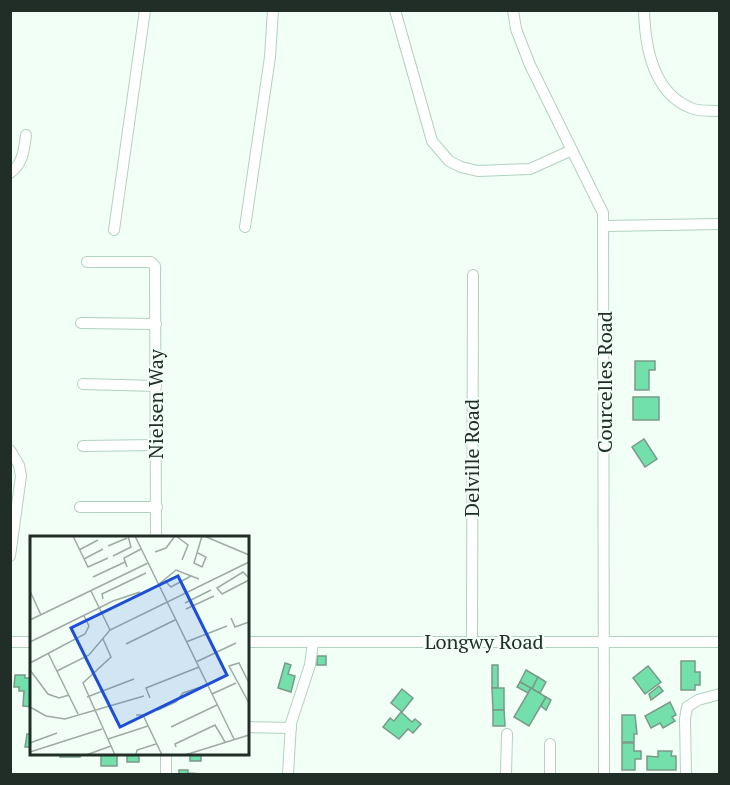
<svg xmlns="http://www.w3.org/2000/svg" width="730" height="785" font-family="'PT Serif',serif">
<rect width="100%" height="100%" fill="#f1fff7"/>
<g fill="#73e0ab" stroke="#799a88" stroke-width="1.5">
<path d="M635,361H655V370H649V390H635Z"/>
<rect x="633" y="397" width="26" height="23"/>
<path d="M644,439L657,459L645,467L632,447Z"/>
<rect x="317" y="656" width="9" height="9"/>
<path d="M681,661H695V672H700V685H695V690H681Z"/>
<path d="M285,663L291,665L288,674L295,676L291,692L278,688Z"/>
<rect x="492" y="665" width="6" height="23"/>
<path d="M648,666L661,682L645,694L633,678Z"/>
<path d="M526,670L538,677L532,689L520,682Z"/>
<path d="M15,675H25V678H32V707L23,706L24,691H19V687H14Z"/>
<path d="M538,677L546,682L540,693L532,689Z"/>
<path d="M520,682L531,688L528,693L517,687Z"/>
<path d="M659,686L663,691L651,700L649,694Z"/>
<path d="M492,688H504V710H493Z"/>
<path d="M531,688L546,697L529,726L514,717Z"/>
<path d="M402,689L413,698L402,712L391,703Z"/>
<path d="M546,697L551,700L546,710L541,706Z"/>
<path d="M670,702L676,715L672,717L675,721L663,728L660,723L651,728L645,716Z"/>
<path d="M493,710H504L505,726H493Z"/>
<path d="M401,712L412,722L415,719L421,724L413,733L408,729L399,739L383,727L390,718L394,721Z"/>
<path d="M622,715H635L637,734H634V742H622Z"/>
<path d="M27,734H32V747H25Z"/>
<path d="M622,743H634V751H641V759H635V770H622Z"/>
<path d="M658,751H672L671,756H676V770H647V756L658,757Z"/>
<rect x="60" y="754" width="20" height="3"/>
<path d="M110,754H117V766H101V755H110Z"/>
<rect x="127" y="754" width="12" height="8"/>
<rect x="190" y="754" width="11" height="7"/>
<path d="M179,770H188V773L202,774H179Z"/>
</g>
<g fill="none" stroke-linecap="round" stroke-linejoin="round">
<g stroke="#b0d2bf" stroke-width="12">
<g id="minor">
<path d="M395,10L432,141L449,161L461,167L478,171L530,169L572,150"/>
<path d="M513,10L516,29L530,65L603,213L604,774"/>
<path d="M644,10C645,47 653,93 691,108C699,112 711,110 720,111"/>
<path d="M10,173C23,164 24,150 26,135"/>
<path d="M605,226L720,224"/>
<path d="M245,227L270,57L273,10"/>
<path d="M114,230L145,10"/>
<path d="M87,262H151L155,266L156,538"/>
<path d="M81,323L156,324"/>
<path d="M83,384L156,386"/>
<path d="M83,446L157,445"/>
<path d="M10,450L19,465L21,476L10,556"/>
<path d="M80,507H157"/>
<path d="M10,642H32"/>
<path d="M248,642H720"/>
<path d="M472,642L473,275"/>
<path d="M248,727L291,728"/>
<path d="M166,774V754"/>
<path d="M288,774L291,723L310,665L313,642"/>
<path d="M506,774L507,734"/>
<path d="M550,774V744"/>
<path d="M686,774L685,719L687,707L698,700L720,694"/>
</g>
</g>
<use href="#minor" stroke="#fff" stroke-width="10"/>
</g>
<g text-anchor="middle" stroke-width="4.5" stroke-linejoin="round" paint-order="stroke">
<g font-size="20" fill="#202e27" stroke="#f1fff7">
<text transform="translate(605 382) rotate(-90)" y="7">Courcelles Road</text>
<text transform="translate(156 404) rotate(-90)" y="7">Nielsen Way</text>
<text transform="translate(472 458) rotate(-90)" y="7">Delville Road</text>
<text x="484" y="649">Longwy Road</text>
</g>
</g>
<g transform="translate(30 536)">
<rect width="219" height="219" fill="#f1fff7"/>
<path fill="none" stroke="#9daba4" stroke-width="1.5" d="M43,0L58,31L78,22M105,0L204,203M146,0L158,9L152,24M174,0L219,19M78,10L97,2M49,14L68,4M125,16L136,12L145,0M168,17L176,21L172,31L164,27L172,0M83,20L101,11L98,0M54,23L73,13M97,31L94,22L111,13M63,41L95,26M219,42L213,36L187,52L192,58L219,44M135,45L141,51L161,40M129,48L146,34L169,43M0,55L11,79M61,55L80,94M73,63L72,58L116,37M155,67L181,54M156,73L184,60M201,82L205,91L219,86M0,84L118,27M73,103L81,121L53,147L85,219M0,106L83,65L110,56M156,106L197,90M96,108L145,84M18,117L48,178M166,126L206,107M0,127L55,98L59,90L54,80M0,134L18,158L29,162L39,159M27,135L59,119L80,94L219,26M219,147L209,127L199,130L219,167M182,158L206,147M57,161L104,143M120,162L116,152L169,131M0,171L16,180L35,183L114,160M128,174L146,166L153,157L177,149M106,179H113L132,219M141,191L187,169M78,203L118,190M0,207L27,197M146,211L145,208L185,189L195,206M0,216L72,193M56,219L81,210M106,219L107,214L126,208M155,219L219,199"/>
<path fill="#1d4ed8" fill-opacity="0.15" stroke="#1d4ed8" stroke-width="3" d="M148,40L197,139L90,191L41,92Z"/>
<rect width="219" height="219" fill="none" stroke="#202e27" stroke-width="3"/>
</g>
<rect width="730" height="785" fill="none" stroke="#202e27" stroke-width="24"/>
</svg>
